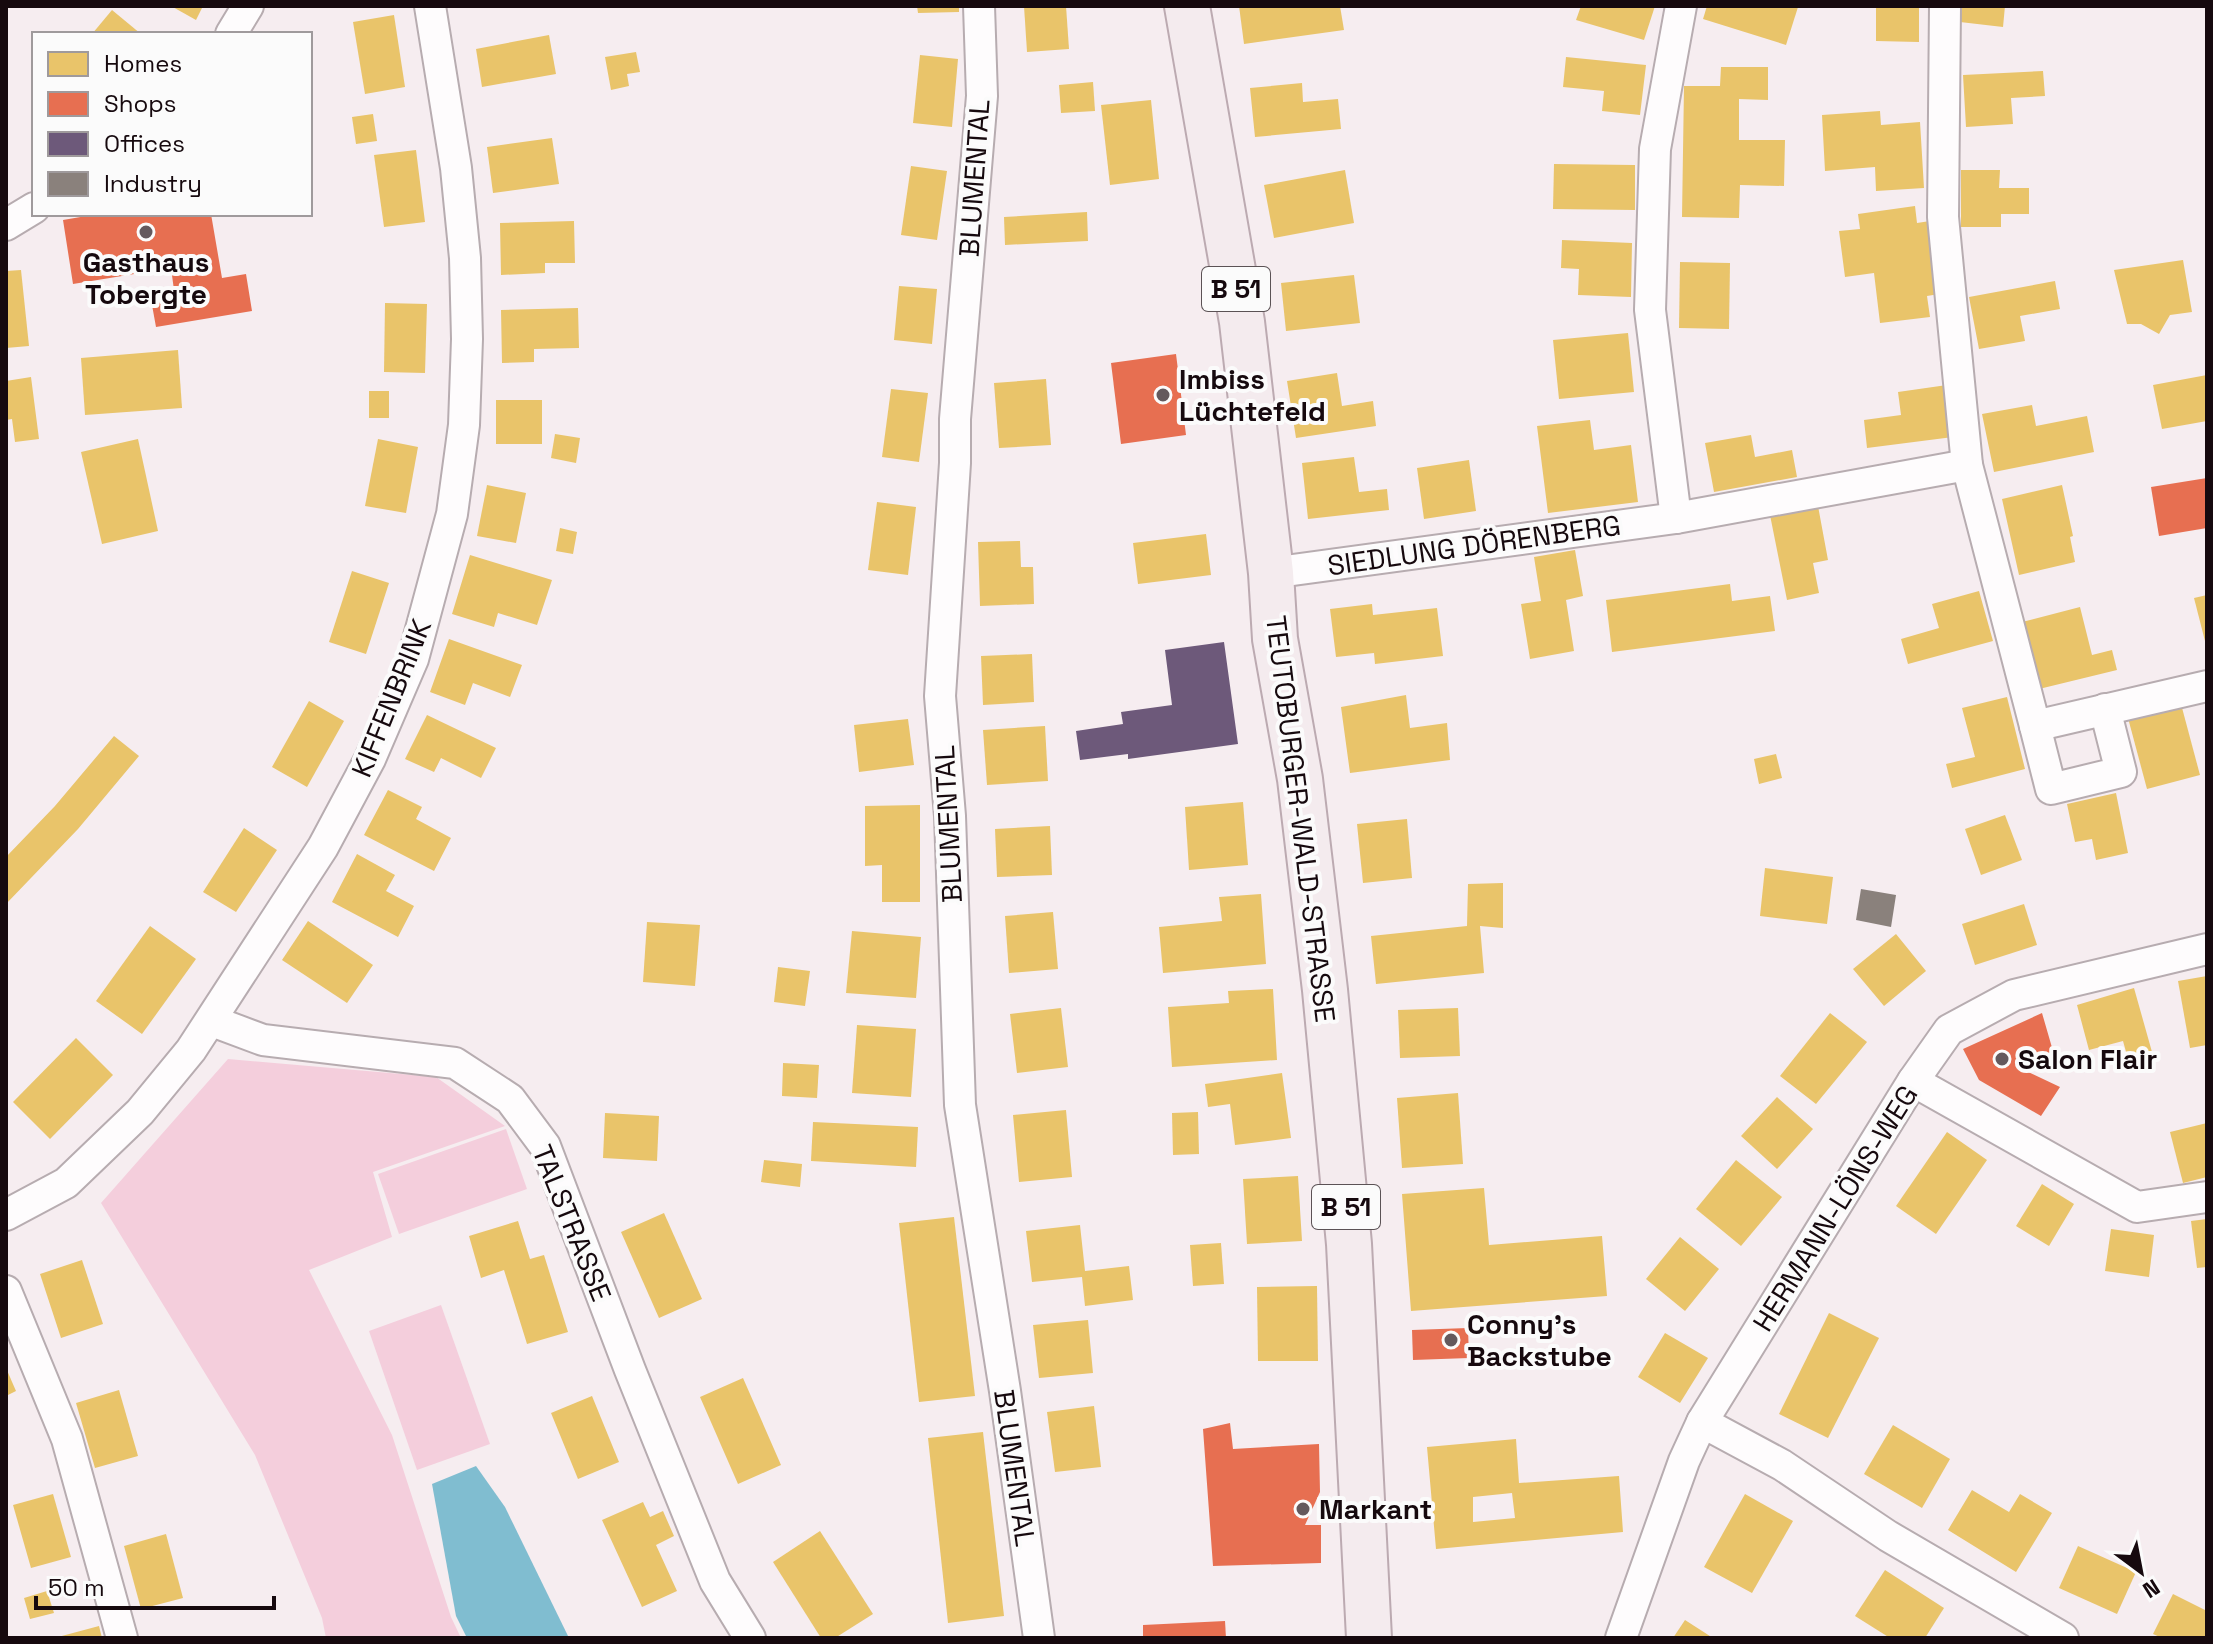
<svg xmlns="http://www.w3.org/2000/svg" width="2213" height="1644" font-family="'Space Grotesk',sans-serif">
<rect width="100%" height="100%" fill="#f6edf0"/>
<g fill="#f4cedc">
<path d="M228,1059L436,1077L505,1126L373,1172L392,1237L309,1270L392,1435L451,1617L461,1638H326L322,1618L255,1455L101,1203Z"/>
<path d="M506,1129L527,1189L399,1234L378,1174Z"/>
<path d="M441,1305L490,1444L417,1470L369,1331Z"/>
</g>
<path fill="#80bdd0" d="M476,1466L505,1507L569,1638H467L456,1616L432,1484Z"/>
<g fill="#e9c46a" fill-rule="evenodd">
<path d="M171,6H203L196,20Z"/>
<path d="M917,6H959V12L918,13Z"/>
<path d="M1024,6H1066L1069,49L1027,52Z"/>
<path d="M1239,6H1340L1344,30L1244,44Z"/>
<path d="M1581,6H1655L1644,40L1576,20Z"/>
<path d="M1707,6H1793L1798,7L1786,45L1703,19Z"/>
<path d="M1876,6H1919V42L1876,41Z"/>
<path d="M1962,6H2005L2003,27L1960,22Z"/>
<path d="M112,10L141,34H92Z"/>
<path d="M394,15L405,87L365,94L353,22Z"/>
<path d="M549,35L556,74L482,87L476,49Z"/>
<path d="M636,52L640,72L627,74L629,86L611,90L605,57Z"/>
<path d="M920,55L958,59L952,127L913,123Z"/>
<path d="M1566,57L1646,65L1640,115L1602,111L1604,91L1563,87Z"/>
<path d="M1721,67H1768V100L1739,99V140H1785L1784,186L1740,185L1739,218L1682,217L1684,86H1720Z"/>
<path d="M2043,71L2045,96L2011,98L2013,124L1966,127L1963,75Z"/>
<path d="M1093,82L1095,111L1061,113L1059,85Z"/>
<path d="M1302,83L1303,102L1338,99L1341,129L1255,137L1250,88Z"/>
<path d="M1151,100L1159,179L1110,185L1101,105Z"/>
<path d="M1880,111L1881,125L1920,122L1924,188L1876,191L1875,167L1825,171L1822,115Z"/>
<path d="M373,114L377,141L356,144L352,117Z"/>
<path d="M552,138L559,184L493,193L487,147Z"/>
<path d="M416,150L425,222L384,227L374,155Z"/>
<path d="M1554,164L1635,165V210L1553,209Z"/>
<path d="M911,166L947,171L937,240L901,235Z"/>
<path d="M1345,170L1354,223L1274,238L1264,185Z"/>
<path d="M1961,170H2000L1999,188H2029V214H2001V227H1961Z"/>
<path d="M1915,206L1917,223L1930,221L1939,294L1927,296L1930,317L1880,323L1874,273L1845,277L1839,231L1860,229L1858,214Z"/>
<path d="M1087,212L1088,241L1005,245L1004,217Z"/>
<path d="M574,221L575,263H545V273L501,275L500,223Z"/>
<path d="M1562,240L1632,243L1631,297L1578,295L1579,269L1561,268Z"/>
<path d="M2183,260L2192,312L2170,315L2159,334L2141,324H2127L2114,270Z"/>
<path d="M1680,262L1730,263L1729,329L1679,328Z"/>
<path d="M21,270L29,346L6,348V271Z"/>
<path d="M1354,275L1360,323L1286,331L1281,283Z"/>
<path d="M2055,281L2060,309L2020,316L2025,341L1979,349L1969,297Z"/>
<path d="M899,286L937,289L932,344L894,340Z"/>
<path d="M385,303L427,304L425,373L384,372Z"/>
<path d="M578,308L579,348L534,349V362L502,363L501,310Z"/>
<path d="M1628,333L1634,392L1559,399L1553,340Z"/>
<path d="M178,350L182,408L85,415L81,358Z"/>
<path d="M1337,373L1342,406L1373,401L1376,426L1296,438L1287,381Z"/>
<path d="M2207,375V421L2162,429L2153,385Z"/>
<path d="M31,377L39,439L15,442L12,419L6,420V381Z"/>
<path d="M1046,379L1051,445L999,448L994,383Z"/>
<path d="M1947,385L1953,437L1867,448L1864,420L1901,415L1898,392Z"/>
<path d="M891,389L928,393L919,462L882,457Z"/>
<rect x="369" y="391" width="20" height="27"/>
<rect x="496" y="400" width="46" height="44"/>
<path d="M2032,405L2036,426L2087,416L2094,452L1994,472L1982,414Z"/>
<path d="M1590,420L1594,450L1631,445L1638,502L1548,513L1537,426Z"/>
<path d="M555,434L580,438L576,463L551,458Z"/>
<path d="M1751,435L1755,457L1792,450L1797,477L1714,492L1705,443Z"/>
<path d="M138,439L158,531L102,544L81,452Z"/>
<path d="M378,439L418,447L406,513L365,506Z"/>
<path d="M1354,457L1359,492L1387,489L1389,510L1308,519L1302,463Z"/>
<path d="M1469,460L1476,511L1424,519L1417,468Z"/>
<path d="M487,485L526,493L516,543L477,536Z"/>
<path d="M2062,485L2073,536L2070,537L2075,562L2019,575L2002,499Z"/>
<path d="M877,502L916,507L908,575L868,570Z"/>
<path d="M1818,506L1828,560L1813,563L1819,593L1787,600L1770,515Z"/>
<path d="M560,528L577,532L573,554L556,551Z"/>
<path d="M1206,534L1211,575L1138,584L1133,543Z"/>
<path d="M1020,541L1021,567H1033L1034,604L980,606L978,542Z"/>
<path d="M1575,550L1583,596L1566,600L1574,651L1530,659L1521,604L1541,601L1534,557Z"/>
<path d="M470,555L552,580L537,625L498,613L494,627L452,614Z"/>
<path d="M352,571L389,583L366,654L329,642Z"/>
<path d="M1730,584L1732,601L1770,596L1775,631L1612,652L1606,600Z"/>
<path d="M1979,591L1993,641L1908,664L1901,639L1939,628L1932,604Z"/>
<path d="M2207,595V645H2206L2194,598Z"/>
<path d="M1372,604L1373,615L1437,608L1443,656L1375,664L1374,653L1336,657L1330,609Z"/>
<path d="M2080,607L2092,655L2112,650L2117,670L2039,689L2022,622Z"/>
<path d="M449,639L522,665L510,697L473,683L465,705L430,692Z"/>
<path d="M1032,654L1034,702L983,705L981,656Z"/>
<path d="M1406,695L1410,728L1447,723L1450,760L1350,773L1341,707Z"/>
<path d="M2007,697L2025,769L1952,788L1946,764L1975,757L1962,708Z"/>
<path d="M309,701L344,721L307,787L272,767Z"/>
<path d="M2181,704L2200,775L2147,789L2128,718Z"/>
<path d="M427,715L496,748L481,778L441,758L434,772L405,759Z"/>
<path d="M908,719L914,765L859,772L854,725Z"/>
<path d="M1045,726L1048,781L987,785L983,730Z"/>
<path d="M114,736L139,756L78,829L6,904V857L55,806Z"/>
<path d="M1776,754L1782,778L1759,784L1754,759Z"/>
<path d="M388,790L422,807L416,819L451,838L434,871L364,835Z"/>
<path d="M2116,793L2128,853L2096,860L2092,839L2075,842L2067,804Z"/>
<path d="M1243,802L1248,865L1189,870L1185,807Z"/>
<path d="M920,805V902H882V865L865,866V806Z"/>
<path d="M2005,815L2022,860L1981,875L1965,829Z"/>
<path d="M1407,819L1412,878L1363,883L1357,824Z"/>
<path d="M1050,826L1052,875L997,877L995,829Z"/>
<path d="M244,828L277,850L236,912L203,892Z"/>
<path d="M357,854L395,875L386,891L414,906L398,937L332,902Z"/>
<path d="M1765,868L1833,877L1827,924L1760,916Z"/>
<path d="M1503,883V928L1480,926L1484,973L1376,984L1371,936L1467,926L1468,884Z"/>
<path d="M1261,894L1266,964L1163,973L1159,927L1222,921L1219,897Z"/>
<path d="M2024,904L2037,945L1975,965L1962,924Z"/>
<path d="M1053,912L1058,969L1009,973L1005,916Z"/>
<path d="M308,921L373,965L347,1003L282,960Z"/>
<path d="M647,922L700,925L695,986L643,982Z"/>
<path d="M150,926L196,959L142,1034L96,1001Z"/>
<path d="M852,931L921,937L916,998L846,993Z"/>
<path d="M1896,934L1926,971L1884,1006L1853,969Z"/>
<path d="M778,967L810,971L805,1006L774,1002Z"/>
<path d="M2207,976V1045L2190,1048L2178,981Z"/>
<path d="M2134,988L2152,1052L2128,1059L2123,1041L2089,1050L2077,1005Z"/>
<path d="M1273,989L1277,1060L1172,1067L1168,1007L1229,1003L1228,991Z"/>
<path d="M1061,1008L1068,1067L1017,1073L1010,1014Z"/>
<path d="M1458,1008L1460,1056L1400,1058L1398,1010Z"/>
<path d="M1830,1013L1867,1042L1816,1104L1780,1076Z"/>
<path d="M857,1025L916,1029L911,1097L852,1093Z"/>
<path d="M76,1038L113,1075L50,1139L13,1102Z"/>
<path d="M783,1063L819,1065L817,1098L782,1096Z"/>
<path d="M1282,1073L1291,1138L1235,1145L1230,1104L1208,1107L1205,1084Z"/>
<path d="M1458,1093L1463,1164L1402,1168L1397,1098Z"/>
<path d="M1777,1097L1813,1129L1777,1169L1741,1136Z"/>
<path d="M1066,1110L1072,1177L1019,1182L1013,1115Z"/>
<path d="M1198,1112L1199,1154L1173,1155L1172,1113Z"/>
<path d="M605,1113L659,1116L657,1161L603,1158Z"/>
<path d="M813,1122L918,1127L916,1167L811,1161Z"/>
<path d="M2207,1123V1177L2183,1183L2170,1132Z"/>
<path d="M1947,1132L1987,1160L1936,1234L1896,1206Z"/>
<path d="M764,1160L802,1164L800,1187L761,1182Z"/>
<path d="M1736,1160L1782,1197L1741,1246L1696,1209Z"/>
<path d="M1298,1176L1302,1241L1247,1244L1243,1179Z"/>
<path d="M2042,1184L2074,1204L2049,1246L2016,1226Z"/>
<path d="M1484,1188L1489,1245L1602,1236L1607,1296L1411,1311L1402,1194Z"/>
<path d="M664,1213L702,1299L659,1318L621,1232Z"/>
<path d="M954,1217L975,1396L919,1402L899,1223Z"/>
<path d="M2207,1219V1267L2197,1268L2191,1221Z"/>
<path d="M518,1221L530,1259L544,1255L568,1332L527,1344L504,1270L481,1278L469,1236Z"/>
<path d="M1080,1225L1085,1271L1129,1266L1133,1300L1085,1306L1082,1277L1032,1282L1026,1231Z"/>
<path d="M2111,1229L2154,1235L2149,1277L2105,1271Z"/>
<path d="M1680,1237L1719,1269L1685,1311L1646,1279Z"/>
<path d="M1221,1243L1224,1284L1193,1286L1190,1245Z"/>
<path d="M82,1260L103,1324L61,1338L40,1274Z"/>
<path d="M1317,1286L1318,1361H1258L1257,1287Z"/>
<path d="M1829,1313L1879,1338L1828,1438L1779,1414Z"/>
<path d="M1088,1320L1093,1373L1039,1378L1033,1325Z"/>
<path d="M1665,1333L1708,1358L1680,1403L1638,1377Z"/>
<path d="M6,1368L16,1391L6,1396Z"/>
<path d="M743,1378L781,1465L738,1484L700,1397Z"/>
<path d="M119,1390L138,1456L95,1468L76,1403Z"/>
<path d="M592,1396L619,1462L578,1479L551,1413Z"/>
<path d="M1094,1406L1101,1467L1055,1472L1047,1412Z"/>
<path d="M1893,1425L1950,1459L1922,1508L1864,1474Z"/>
<path d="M983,1432L1004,1616L948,1623L928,1438Z"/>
<path d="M1516,1439L1519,1483L1619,1476L1623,1532L1436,1549L1427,1447ZM1512,1493L1515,1518L1473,1522V1497Z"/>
<path d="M1972,1490L2009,1512L2020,1494L2052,1513L2016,1572L1948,1530Z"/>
<path d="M53,1494L71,1557L31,1568L13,1505Z"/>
<path d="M1745,1494L1793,1521L1752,1593L1704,1567Z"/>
<path d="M643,1502L650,1517L663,1511L674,1536L656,1545L677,1591L642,1607L602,1520Z"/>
<path d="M820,1531L873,1614L835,1638H821L773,1562Z"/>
<path d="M166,1534L183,1598L141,1609L124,1546Z"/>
<path d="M2078,1546L2136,1572L2117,1614L2059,1588Z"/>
<path d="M1885,1570L1944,1608L1925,1638H1890L1855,1616Z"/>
<path d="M47,1591L54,1613L30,1619L24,1598Z"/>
<path d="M2173,1594L2207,1611V1638H2162L2153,1634Z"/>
<path d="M1685,1620L1713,1638H1673Z"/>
<path d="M99,1626L102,1638H58V1637Z"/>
</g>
<g fill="#e76f51">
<path d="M98,214H211L222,278L246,274L252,311L156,327L150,294L174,290L171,268L73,284L63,220Z"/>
<path d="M1176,354L1186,435L1121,444L1111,363Z"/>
<path d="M2207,478V528L2159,536L2151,487Z"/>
<path d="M2042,1013L2053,1051L2020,1068L2060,1087L2041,1116L1979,1080L1963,1049Z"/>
<path d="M1468,1328L1469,1358L1413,1360L1412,1330Z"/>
<path d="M1230,1423L1233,1449L1319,1444L1320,1492L1305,1525H1321V1563L1213,1566L1203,1429Z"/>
<path d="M1225,1621L1226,1638H1143V1625Z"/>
</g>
<path fill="#6d597a" d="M1224,642L1238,744L1128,759V754L1080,760L1076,731L1123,724L1121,712L1172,705L1165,650Z"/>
<path fill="#8a817c" d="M1861,889L1896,895L1891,927L1856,920Z"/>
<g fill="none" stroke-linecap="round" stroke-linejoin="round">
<g stroke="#b7acb0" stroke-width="34">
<g id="street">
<path d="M979,6L982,96L955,419V463L940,696L950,816L960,1105L1005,1391L1039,1638"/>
<path d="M1945,6L1943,217L1967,465L2035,726L2207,686"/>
<path d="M231,34L248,6"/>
<path d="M6,225L34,208"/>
<path d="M1676,518L1650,310L1655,149L1681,6"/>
<path d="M1271,573L1676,518L1967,465"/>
<path d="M2035,726L2051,789L2121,772L2105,709"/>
<path d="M212,1021L263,1040L455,1063L510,1099L545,1146L630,1370L715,1581L750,1638"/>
<path d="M1913,1081L2137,1207L2207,1197"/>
<path d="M6,1215L66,1183L140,1112L191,1050L323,847L370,759L413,659L452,514L464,425L467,339L465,258L456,168L430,6"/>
<path d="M6,1291L67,1439L122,1638"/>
<path d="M1702,1422L1782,1465L1888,1536L2063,1638"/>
<path d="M1621,1638L1684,1461L1702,1422L1913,1081L1949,1030L2014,995L2207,949"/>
</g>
</g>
<g stroke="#bcaab1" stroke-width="48">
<path id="primary" d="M1187,6L1242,322L1271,573L1275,639L1300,779L1325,990L1349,1244L1369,1638"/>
</g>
<use href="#street" stroke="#fefcfd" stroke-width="30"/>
<use href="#primary" stroke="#f4ebee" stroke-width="44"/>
</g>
<g fill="#64595d" stroke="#fbfbfb" stroke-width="3">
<circle cx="146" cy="232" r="8"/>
<circle cx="1163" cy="395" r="8"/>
<circle cx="2002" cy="1059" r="8"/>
<circle cx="1451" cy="1340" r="8"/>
<circle cx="1303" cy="1509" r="8"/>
</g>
<g text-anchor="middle" stroke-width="8" stroke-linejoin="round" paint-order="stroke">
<g fill="#fbfbfb" stroke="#5b5255" stroke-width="2">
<rect x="1202" y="267" width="68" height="44" rx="6"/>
<rect x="1312" y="1185" width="68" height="44" rx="6"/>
</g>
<g font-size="26" font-weight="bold" fill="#16090e">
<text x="1236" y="298">B 51</text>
<text x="1346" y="1216">B 51</text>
</g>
<g font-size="28" fill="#16090e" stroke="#fbfbfb">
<text transform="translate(974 178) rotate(-86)" y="10">BLUMENTAL</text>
<text transform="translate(1474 545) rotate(-8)" y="10">SIEDLUNG DÖRENBERG</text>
<text transform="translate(391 698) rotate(-68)" y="10">KIFFENBRINK</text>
<text transform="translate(1301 819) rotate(83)" y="10">TEUTOBURGER-WALD-STRASSE</text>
<text transform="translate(948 824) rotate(-93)" y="10">BLUMENTAL</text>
<text transform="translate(1835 1208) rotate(-58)" y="10">HERMANN-LÖNS-WEG</text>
<text transform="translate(572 1223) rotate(68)" y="10">TALSTRASSE</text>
<text transform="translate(1015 1468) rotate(82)" y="10">BLUMENTAL</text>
</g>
<g font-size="28" font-weight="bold" fill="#16090e" stroke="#fbfbfb" text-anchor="start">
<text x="146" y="272" text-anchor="middle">Gasthaus<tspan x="146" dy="32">Tobergte</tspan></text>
<text x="1179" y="389">Imbiss<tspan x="1179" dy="32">Lüchtefeld</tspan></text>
<text x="2018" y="1069">Salon Flair</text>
<text x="1467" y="1334">Conny's<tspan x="1467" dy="32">Backstube</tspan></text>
<text x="1319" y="1519">Markant</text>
</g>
</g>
<rect width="2213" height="1644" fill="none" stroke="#16090e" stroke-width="16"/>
<rect x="32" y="32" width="280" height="184" fill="#fbfbfb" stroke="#9f9a9c" stroke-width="2"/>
<rect x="48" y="52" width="40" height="24" fill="#e9c46a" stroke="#9f9a9c" stroke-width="2"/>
<text x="104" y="72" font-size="24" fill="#16090e">Homes</text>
<rect x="48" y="92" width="40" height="24" fill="#e76f51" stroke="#9f9a9c" stroke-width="2"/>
<text x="104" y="112" font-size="24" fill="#16090e">Shops</text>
<rect x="48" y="132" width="40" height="24" fill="#6d597a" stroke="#9f9a9c" stroke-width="2"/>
<text x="104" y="152" font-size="24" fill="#16090e">Offices</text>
<rect x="48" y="172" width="40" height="24" fill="#8a817c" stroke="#9f9a9c" stroke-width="2"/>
<text x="104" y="192" font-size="24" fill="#16090e">Industry</text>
<g transform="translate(2141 1572) rotate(148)" stroke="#fbfbfb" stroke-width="6" paint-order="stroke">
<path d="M0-6L14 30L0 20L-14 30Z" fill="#16090e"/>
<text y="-12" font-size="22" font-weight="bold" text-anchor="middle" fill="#16090e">N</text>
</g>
<path d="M36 1596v12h238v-12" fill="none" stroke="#16090e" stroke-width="4"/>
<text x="48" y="1596" font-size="24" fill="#16090e" stroke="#fbfbfb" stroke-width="6" paint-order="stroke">50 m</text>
</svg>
